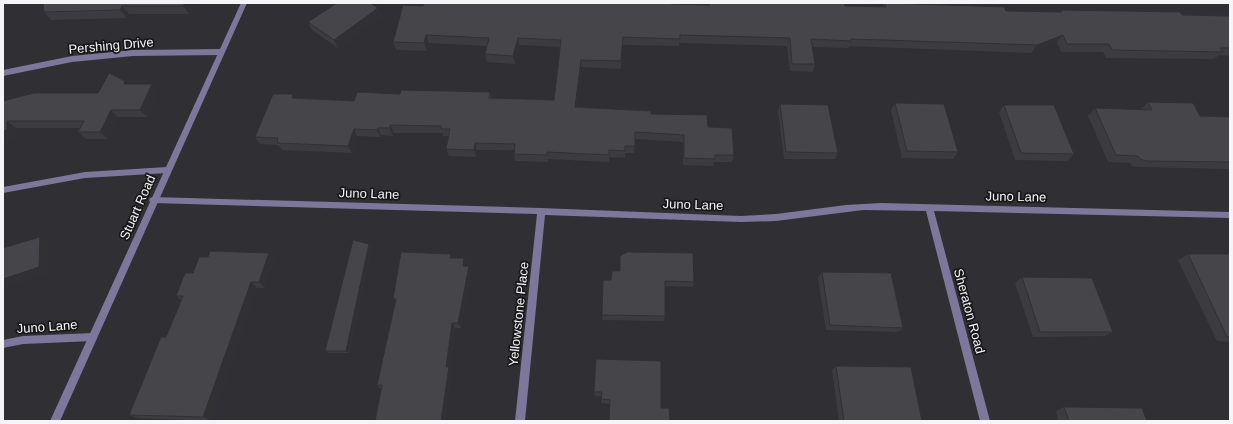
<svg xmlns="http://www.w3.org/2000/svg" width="1233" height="424" font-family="Helvetica,sans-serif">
<rect width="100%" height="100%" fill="#303034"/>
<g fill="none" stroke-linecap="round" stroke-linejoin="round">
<path fill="#7d779b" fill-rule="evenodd" d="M167,167L170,168L171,170L170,172L167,173L85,178L3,193V187L85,172Z"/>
<g fill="#7d779b" fill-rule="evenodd">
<path d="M221,49L224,52L221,55L133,56L72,62L3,76V70L72,56L133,50Z"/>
<path d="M153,197L541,208L741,216L776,214L846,205L881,203L1230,212V218L934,211L990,421H980L926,211L863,210L776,221L741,222L545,215L525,421H515L537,214L153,203L150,202L149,200L150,198Z"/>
<path d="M93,333L96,334L97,337L96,340L93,341L23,344L3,348V340L23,336Z"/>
</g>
<path fill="#7d779b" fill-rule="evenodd" d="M241,3H247L60,421H50Z"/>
</g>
<g fill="#3c3b3f">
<path d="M43,3H194L189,14H129L127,18L51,20L44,12Z"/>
<path d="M709,3H844L845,6L883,7L885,3L1006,11L1059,12L1061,10L1230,16V56L1219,55L1214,59L1106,58L1103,52H1061L1057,42L1031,53L849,46L848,48L812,47L815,64L813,72L790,71L787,46L679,43V46L623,45L621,69L581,67L577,107L651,114L708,127L734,155L732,162H714L713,166L683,165V142L635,139L634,153H625V158L609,157V162L548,159V162L515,161L514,154V150H477L476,157L449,156L446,149L449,136H443V133H394L393,136L381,135V137L357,136L352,153L282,150L278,145L260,144L255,137L296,98L354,101L400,94L490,92L492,98L554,100L561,47L519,45L515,64L487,62L485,54L487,46L429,43L427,51L396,50L393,42L423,6L671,4L709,5Z"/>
<path d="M378,8L381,16L338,48L312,30L308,22Z"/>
<path d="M128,84L159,91L147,117H118L107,139H86L78,132L80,128H16V137L3,141V101L98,93Z"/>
<path d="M1148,102L1200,116L1230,117V169L1138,167L1132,166L1130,163L1108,162L1088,116L1095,108L1141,110Z"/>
<path d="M895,103L958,152L953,159L902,158L891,110Z"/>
<path d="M780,104L838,153L835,159H784L778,111Z"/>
<path d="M1004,105L1074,154L1067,161L1015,160L999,112Z"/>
<path d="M369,244L372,247L349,353H328L325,351Z"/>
<path d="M1188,254H1230V342L1217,341L1178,260Z"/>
<path d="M453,258H464L466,264V266H469L471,271L461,328H455L450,368L452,372L445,421H375L381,389L377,385L395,301L393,298Z"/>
<path d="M275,259L265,288H257L211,421L138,418L129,415L166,337L181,300L176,296Z"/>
<path d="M822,272L903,328L898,332L826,330L818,278Z"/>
<path d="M1022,277L1113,332L1104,336L1033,337L1015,283Z"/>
<path d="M603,280L694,282L693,287L665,286V316L664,321L602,320Z"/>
<path d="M596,359L661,408L601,403V396H595L594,392Z"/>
<path d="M836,366L922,421H839L832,370Z"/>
<path d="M1064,407L1147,421H1059L1056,411Z"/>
</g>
<g fill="#313033">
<path d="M185,3H194L189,14L183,6Z"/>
<path d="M122,6L129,14L127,18L120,10Z"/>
<path d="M378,8L381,16L338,48L334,40Z"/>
<path d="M426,35L429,43L427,51L424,43Z"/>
<path d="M1063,35L1057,42L1031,53L1037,45Z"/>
<path d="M623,37V45L621,69V61Z"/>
<path d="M518,38L519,45L515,64L513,56Z"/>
<path d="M581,60V67L576,114L575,107Z"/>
<path d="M152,84L159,91L147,117L140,110Z"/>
<path d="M293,94L298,102L292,98Z"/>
<path d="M111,110L118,117L107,139L100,132Z"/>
<path d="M7,121L16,128V137L3,141V131Z"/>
<path d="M390,125L394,133L393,136L390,128Z"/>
<path d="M378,128L381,135V137L377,130Z"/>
<path d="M354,129L357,136L352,153L348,146Z"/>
<path d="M475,143L477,150L476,157L474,150Z"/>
<path d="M40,237L49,243V273L3,288V279Z"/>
<path d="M369,244L372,247L349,353L346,351Z"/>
<path d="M269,253L275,259L265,288L259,282Z"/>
<path d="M464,258L466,264L465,271L463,266Z"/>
<path d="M469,266L471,271L461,328L458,323Z"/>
<path d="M251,282L257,288L211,421L203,417Z"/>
<path d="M452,323L455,328L450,368L452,372L445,421H441L446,367Z"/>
</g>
<g fill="#464549" stroke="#313033">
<path d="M43,3H185L183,6H122L120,10L44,12Z"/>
<path d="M337,3H370L378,8L334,40L308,22Z"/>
<path d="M424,3H671V4L710,5V3H844L845,6L886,7L885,3L1004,7L1006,11L1062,12L1061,10L1180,12L1182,15L1230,16V48H1220L1223,52L1112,50L1109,44H1067L1063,35L1037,45L851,39V41L811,39L815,64H792L790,38L680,35V39L623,37L621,61L581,60L575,107L651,111V114L707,115L708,127L732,128L734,155H715V159L684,158V135L635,132V146H625V151L609,150V155L547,152V155L514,154L515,144L475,143L474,150L446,149L450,129H441V126L390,125V128H378L377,130L354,129L348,146L277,143L278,138L255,137L273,94H293L292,98L354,101L357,92L400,94L401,90L490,92L489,98L554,100L561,40L518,38L513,56L485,54L489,38L426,35L424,43L393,42L403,5L423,6Z"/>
<path d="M109,73L125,81L124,84H152L140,110H111L100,132H78L84,121H7V130L3,131V101L34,93H98Z"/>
<path d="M1148,102L1193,103L1200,116L1230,117V162L1146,161L1140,159L1138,156L1116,155L1095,108L1152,110Z"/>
<path d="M895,103L944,104L958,152L907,151Z"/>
<path d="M780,104L828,105L838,153L786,152Z"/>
<path d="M1004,105H1054L1074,154L1021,153Z"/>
<path d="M40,237L39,267L3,279V248Z"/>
<path d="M353,240L369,244L346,351H325Z"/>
<path d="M210,251L269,253L259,282H251L203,417L129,415L161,337H166L183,296H176L185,273H193L199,257H208Z"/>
<path d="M401,252L451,254L450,258H464L463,266H469L458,323H452L446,367H449L441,421H375L382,385H377L396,299L393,298Z"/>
<path d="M627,252L693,253L694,282L665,281V316L602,315L603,280H611L612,271H620V256Z"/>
<path d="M1188,254H1230V337H1227Z"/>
<path d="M822,272L891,273L903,328L830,325Z"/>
<path d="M1022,277L1092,278L1113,332H1040Z"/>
<path d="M596,359L661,361V408H669L670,421H609L610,400L601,399L602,392H594Z"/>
<path d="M836,366L911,367L922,421H844Z"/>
<path d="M1064,407L1142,408L1147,421H1069Z"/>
</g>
<g text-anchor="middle" stroke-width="3.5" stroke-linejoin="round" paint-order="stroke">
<g font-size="13" fill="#f5f4f7" stroke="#18181a">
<text transform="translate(111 45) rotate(-5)" y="5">Pershing Drive</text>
<text transform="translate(369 193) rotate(2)" y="5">Juno Lane</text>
<text transform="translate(1016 196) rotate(1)" y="5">Juno Lane</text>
<text transform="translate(693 204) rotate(2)" y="5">Juno Lane</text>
<text transform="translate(137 207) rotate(-66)" y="5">Stuart Road</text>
<text transform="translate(970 311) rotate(75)" y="5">Sheraton Road</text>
<text transform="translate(518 314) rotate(-84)" y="5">Yellowstone Place</text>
<text transform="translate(47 326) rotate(-4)" y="5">Juno Lane</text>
</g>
</g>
<rect width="1233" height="424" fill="none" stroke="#f5f4f7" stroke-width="8"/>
</svg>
